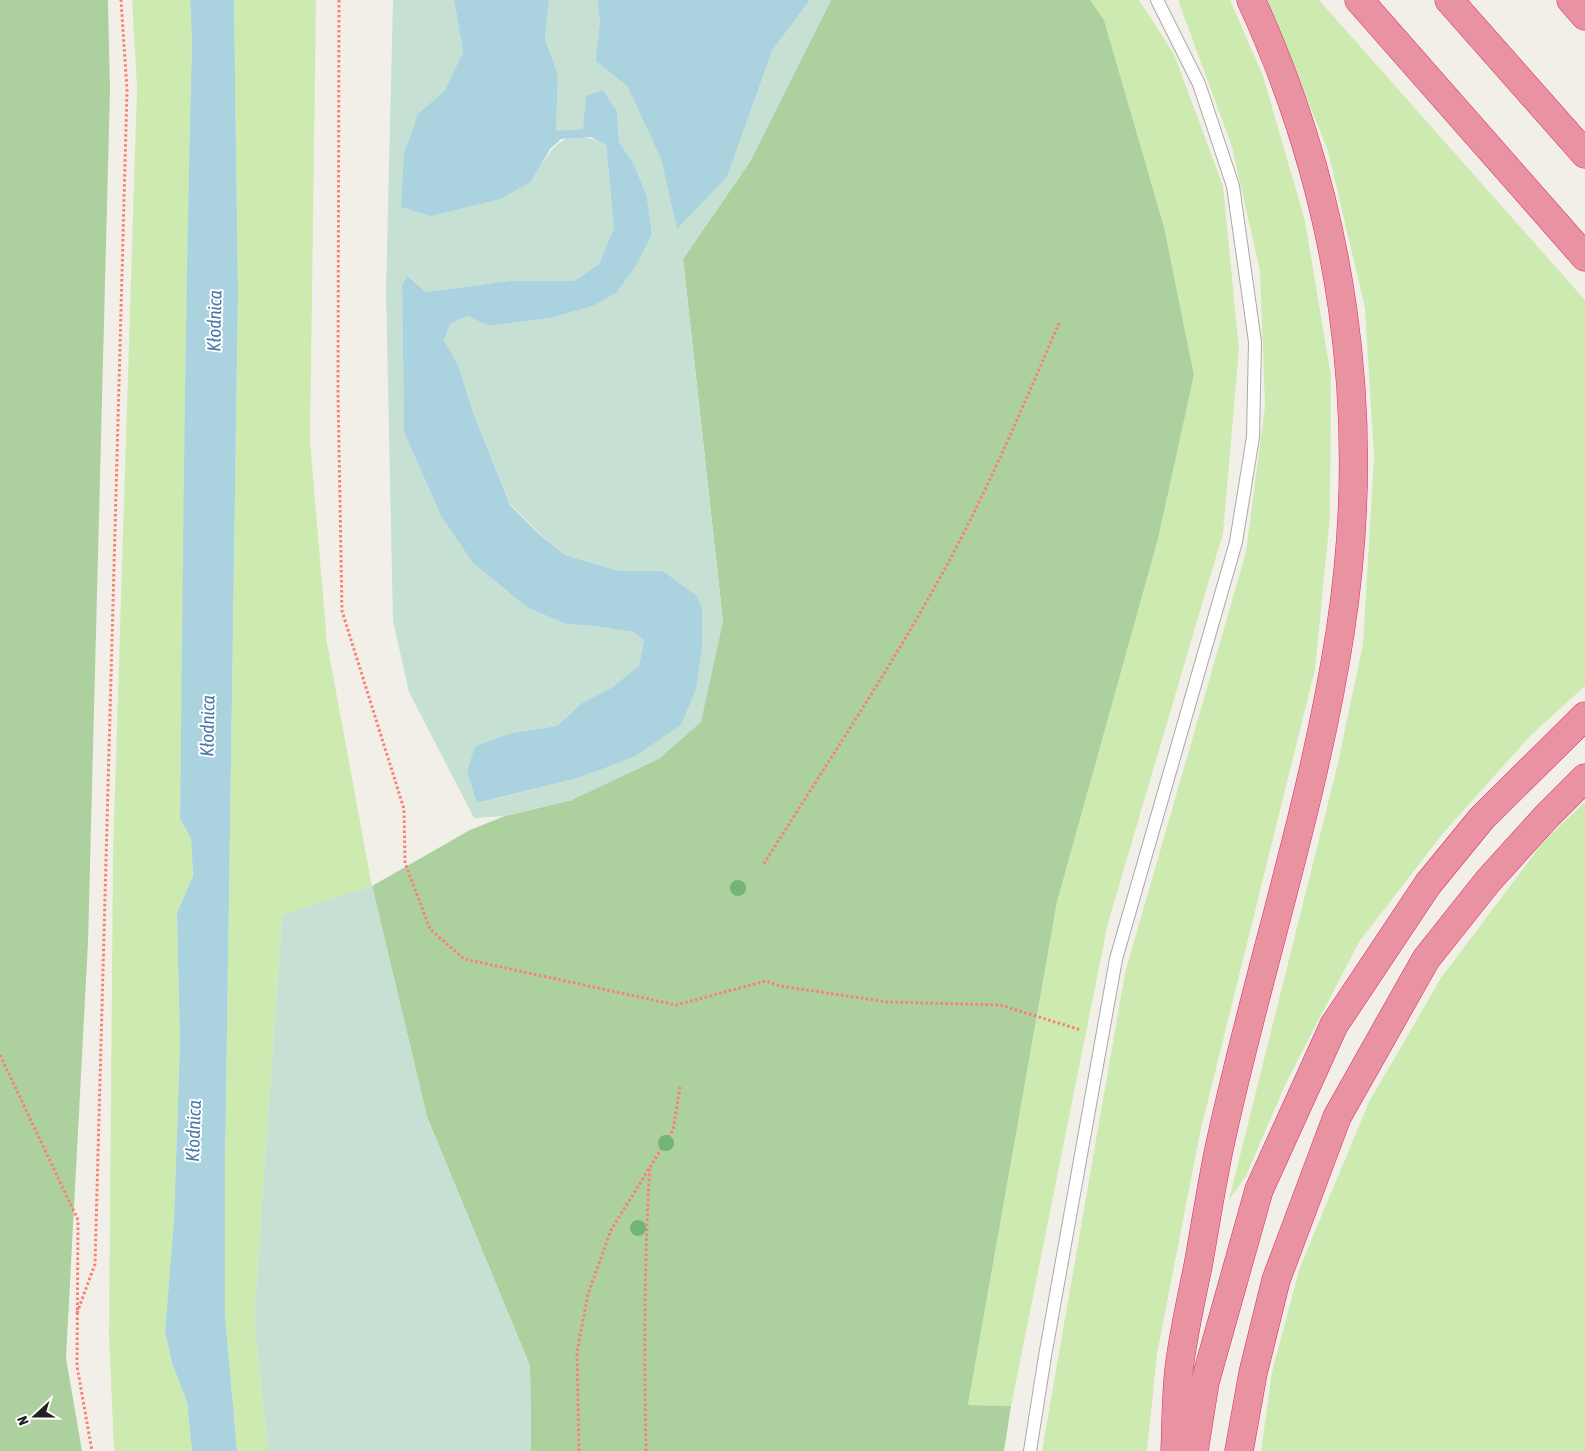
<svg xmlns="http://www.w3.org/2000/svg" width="1585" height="1451" font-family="'Asap Condensed',sans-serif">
<rect width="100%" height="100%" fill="#f2efe9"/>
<g fill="#cdebb0">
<path d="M132,0H190L192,41C185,301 184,560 180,819L191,838L193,876L177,913L180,1044L174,1220L165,1331L172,1363L187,1402L192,1451H114L109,1334L113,855L137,88Z"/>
<path d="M234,0H316L310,441L327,643L372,886L282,915L254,1319L268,1451H237L225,1315V1165L238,292Z"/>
<path d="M1090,0H1139L1174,54L1223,186L1239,349L1223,533L1108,923L1011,1406L968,1405L1057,902L1158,539L1194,375L1164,227L1104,20Z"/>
<path d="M1178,0H1230L1263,76L1305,221L1331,376L1330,517L1315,669L1200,1133L1157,1354L1147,1451H1042L1125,973L1246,552L1265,406L1260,271L1232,147Z"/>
<path d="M1267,0H1319L1585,300V686L1531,735L1444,832L1359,942L1286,1083L1246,1176L1229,1200L1338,763L1363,644L1374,457L1365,308L1328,151Z"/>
<path d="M1585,802V1451H1261L1272,1372L1300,1267L1369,1102L1441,978L1544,841Z"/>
</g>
<g fill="#add19e">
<path d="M0,0H108L110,90L88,943L66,1358L82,1451H0Z"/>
<path d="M831,0H1090L1104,20L1164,227L1194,375L1158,539L1057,902L968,1405L1011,1406L1004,1451H531L530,1366L427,1117L372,886L470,830L505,816L572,800L723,622L683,259L749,163Z"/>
</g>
<g fill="#c6e0d4">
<path d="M393,0H454L463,52L445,90L418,114L531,182C551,149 563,122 606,145L614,228L599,264L574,281H509L426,292L409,276L402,284L404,432L441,516L473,563L528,608L566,624L594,626L633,632L644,640L639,666L611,688L582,703L557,726L511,733L467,771L478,803L578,778L637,755L697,596L663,571H619L565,555L539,533L510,504L473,412L458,365L444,340L450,324L467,316L489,326L550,318L593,306L616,293L652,234L647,197L634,164L619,142L617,112L584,121L583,129L556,132L558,75L545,39L549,0H597L600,20L597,61L628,86L661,159L677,228L727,177L772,51L810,0H831L749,163L683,259L723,622L701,722L659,759L572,800L505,816L474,818L409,692L393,621L386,290Z"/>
<path d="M372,886L427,1117L530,1366L531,1451H268L254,1319L282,915Z"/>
</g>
<g fill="#aad3df">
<path d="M190,0H234L238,292L225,1165V1315L237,1451H192L187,1402L172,1363L165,1331L174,1220L180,1044L177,913L193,876L191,838L180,819C183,560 185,301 192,41Z"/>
<path d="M454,0H549L545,39L558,75L556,131L583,129L586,96L603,90L617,112L619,142L634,164L647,197L652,234L635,267L616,293L593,306L550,318L489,326L467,316L450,324L444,340L458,365L473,412L510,505L538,533L565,555L619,571H663L697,596L702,608V648L696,689L681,725L637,755L578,778L477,803L467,771L475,747L511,733L557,726L582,703L611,688L639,666L644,640L633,632L594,626L566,624L528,608L473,563L441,516L404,432L402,284L408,276L426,292L509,281H574L599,264L614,228L606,145L591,137L561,139L550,149L531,182L500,199L431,216L401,207L404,154L418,114L445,90L463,52Z"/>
<path d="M597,0H810L772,51L727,177L677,229L661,159L628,87L596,61L600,20Z"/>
</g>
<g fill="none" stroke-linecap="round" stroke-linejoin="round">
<g stroke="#a9a9a9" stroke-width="14">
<path id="lane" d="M1030,1451L1045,1356L1116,959L1236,542L1253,437L1255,342L1233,186L1199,84L1157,0"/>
</g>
<g stroke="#dc2a67" stroke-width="29">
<g id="highway">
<path d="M1359,0L1585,257"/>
<path d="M1449,0L1585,154"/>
<path d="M1571,0L1585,16"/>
<path d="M1175,1451C1176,1424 1176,1396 1179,1369C1183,1335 1191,1300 1198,1266C1205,1227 1211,1188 1219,1149C1256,976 1313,808 1340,633C1374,415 1343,200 1251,0"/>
<path d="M1194,1451L1205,1382L1259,1190L1334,1025L1428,884L1482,818L1585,716"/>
<path d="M1239,1451L1253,1373L1276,1280L1337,1117L1426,959L1488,881L1546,817L1585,778"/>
</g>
</g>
<g stroke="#fa8072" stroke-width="3" stroke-dasharray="2.5 2.5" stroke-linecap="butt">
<path d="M339,0L338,393L342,611L404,809L405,863L430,929L464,959L676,1005L766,981L780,986L888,1002L1000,1005L1081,1030"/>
<path d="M764,864C826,764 892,667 948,563C990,485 1024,404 1059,323"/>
<path d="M0,1055L78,1220L77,1366L92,1451"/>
<path d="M77,1313L95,1264L127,90L121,0"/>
<path d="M579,1451L577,1352L588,1294L611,1230L673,1130L680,1087"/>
<path d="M646,1451C644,1355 644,1260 650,1165"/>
</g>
<use href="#lane" stroke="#fff" stroke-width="12"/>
<use href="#highway" stroke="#e892a2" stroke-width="28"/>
</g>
<g fill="#74b475">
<circle cx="738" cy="888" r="8"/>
<circle cx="666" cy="1143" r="8"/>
<circle cx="638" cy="1228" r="8"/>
</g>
<g text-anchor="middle" stroke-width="4" stroke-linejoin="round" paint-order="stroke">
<g font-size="19" font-style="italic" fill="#4a7aab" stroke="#fff">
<text transform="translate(214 321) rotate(-89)" y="7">Kłodnica</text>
<text transform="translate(207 726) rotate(-89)" y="7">Kłodnica</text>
<text transform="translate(193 1131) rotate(-88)" y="7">Kłodnica</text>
</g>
</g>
<g transform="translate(35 1416) rotate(249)" stroke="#ffffff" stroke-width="4" paint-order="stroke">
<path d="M0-4L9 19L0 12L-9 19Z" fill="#222222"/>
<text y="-8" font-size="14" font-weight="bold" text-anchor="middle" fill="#222222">N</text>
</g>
</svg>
